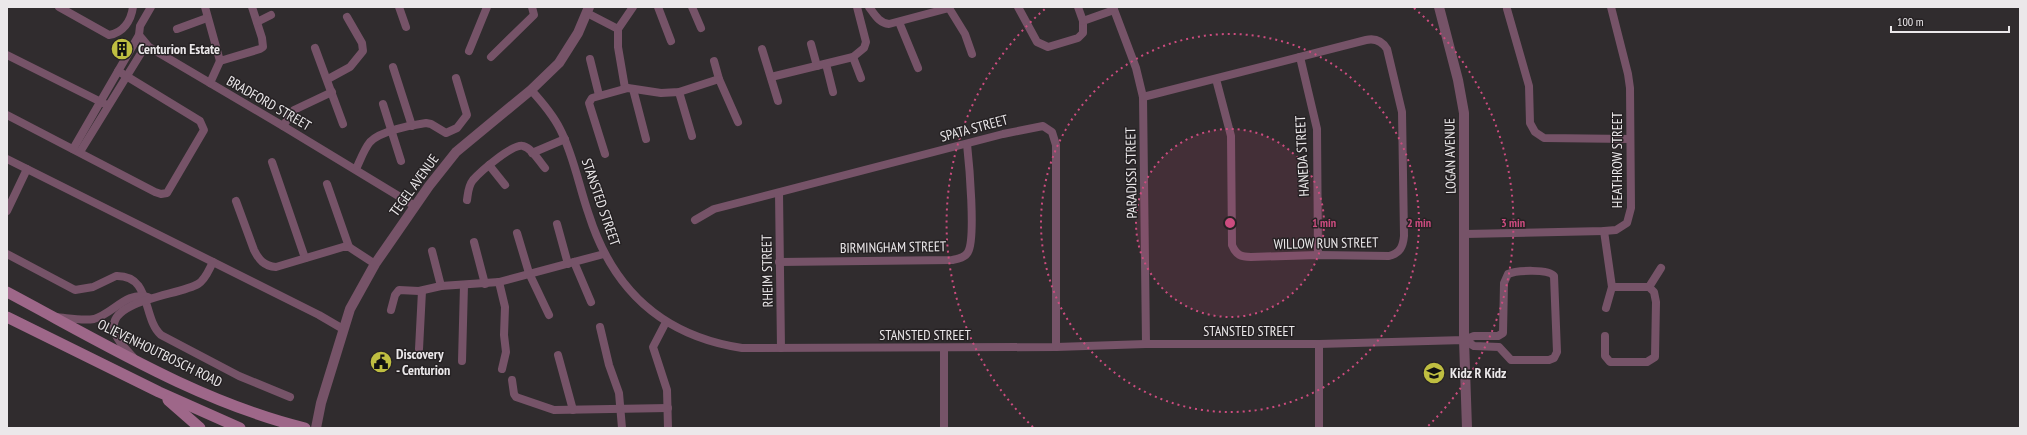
<svg xmlns="http://www.w3.org/2000/svg" width="2027" height="435" font-family="'PT Sans Narrow',sans-serif">
<rect width="100%" height="100%" fill="#302c2e"/>
<g fill="none" stroke-linecap="round" stroke-linejoin="round">
<g stroke="#765368" stroke-width="8">
<path d="M59,7L109,35C123,33 131,21 133,7"/>
<path d="M151,7L140,26L139,35L149,47L283,126L415,206"/>
<path d="M205,7L220,61L260,49L263,47L262,38L252,7"/>
<path d="M399,7L406,27"/>
<path d="M658,7L671,41"/>
<path d="M692,7L701,28"/>
<path d="M869,7C875,15 879,23 889,24L949,8L965,34L972,54"/>
<path d="M1018,7L1037,42L1048,47L1078,38L1083,33V21L1114,10"/>
<path d="M1078,7L1083,21"/>
<path d="M1113,7L1136,68L1143,97L1146,344"/>
<path d="M1507,9L1529,86L1530,123L1535,132L1544,138L1630,139"/>
<path d="M587,13L618,29"/>
<path d="M257,22L271,15"/>
<path d="M899,22L918,68"/>
<path d="M177,29L207,18"/>
<path d="M811,44L817,66"/>
<path d="M315,48L343,124"/>
<path d="M762,49L778,101"/>
<path d="M469,51L487,7"/>
<path d="M7,55L105,104"/>
<path d="M491,57L534,15L532,7"/>
<path d="M853,57L861,78"/>
<path d="M1300,57L1317,129L1318,255"/>
<path d="M590,59L599,95"/>
<path d="M714,61L719,79L738,122"/>
<path d="M826,64L833,92"/>
<path d="M393,67L412,126"/>
<path d="M771,77L853,57L864,48L866,42L857,7"/>
<path d="M328,79L350,67L363,51L362,43L347,17"/>
<path d="M210,83L220,61"/>
<path d="M625,88L618,47V29L633,7"/>
<path d="M633,89L646,139"/>
<path d="M531,90C542,102 553,115 560,129C574,156 579,187 589,215C613,290 663,336 742,348L1056,347L1146,344H1319L1464,340L1474,336H1498L1503,333L1504,283L1508,274C1517,270 1549,269 1554,276L1557,352L1554,358L1549,360H1511L1499,347L1474,346L1464,340"/>
<path d="M679,92L692,136"/>
<path d="M1143,97L1366,40C1375,38 1382,41 1387,49L1402,112L1404,236C1403,247 1400,253 1389,256L1318,255L1251,257C1241,257 1236,255 1232,245L1231,136L1216,79"/>
<path d="M383,104L401,161"/>
<path d="M7,115L155,192L161,194L167,193L204,130L200,121L118,71"/>
<path d="M283,126L294,110L332,92"/>
<path d="M73,149L139,35"/>
<path d="M80,152L146,45"/>
<path d="M532,153L565,139"/>
<path d="M605,154L589,103L592,98L628,88L661,93L679,92L719,79"/>
<path d="M7,159L319,315L343,329"/>
<path d="M272,162L305,258"/>
<path d="M489,165L505,185"/>
<path d="M356,169C360,161 364,149 370,142C380,131 412,125 426,123L431,124L446,133L457,128L467,115L456,78"/>
<path d="M327,184L349,247"/>
<path d="M779,193L781,348"/>
<path d="M467,200C468,194 468,186 473,180C480,172 513,143 523,146C532,148 539,161 545,168"/>
<path d="M236,201L254,250C259,260 264,266 276,267L343,247H349L375,264"/>
<path d="M7,211L27,169"/>
<path d="M695,220L714,209L1003,134L1043,126L1052,132L1056,145V347"/>
<path d="M557,224L568,264"/>
<path d="M1604,231L1612,287L1606,308"/>
<path d="M517,233L529,273L549,315"/>
<path d="M1465,234L1604,231L1616,230L1627,223L1631,208L1630,88L1628,74L1611,7"/>
<path d="M474,242L485,284"/>
<path d="M432,251L441,286"/>
<path d="M7,254L75,290L93,287L116,276C152,275 142,318 161,335L239,376L290,397"/>
<path d="M574,262L591,302"/>
<path d="M779,262L952,260C957,259 965,258 968,252C976,239 969,162 967,144"/>
<path d="M499,282L505,307L504,335L506,352L502,369"/>
<path d="M1649,287L1661,268"/>
<path d="M391,310L395,295L399,290L419,291L441,286L499,282L604,254"/>
<path d="M56,317C68,318 82,321 94,319C113,314 126,291 148,297"/>
<path d="M666,322L653,347L667,390L668,428"/>
<path d="M600,327L609,365L619,393L622,428"/>
<path d="M1605,336V356L1610,362H1647L1655,357L1656,302L1654,292L1649,287H1612"/>
<path d="M944,348V428"/>
<path d="M419,349L422,291"/>
<path d="M558,355L573,410"/>
<path d="M133,357C126,349 116,340 114,329C109,300 180,295 198,284C206,279 209,269 213,262"/>
<path d="M462,361L464,285"/>
<path d="M512,380L514,394L516,397L554,410L668,408"/>
<path d="M1319,428V344"/>
</g>
<g stroke="#765368" stroke-width="10">
<path d="M1439,7L1458,80L1464,113V340L1467,428"/>
<path d="M316,428L321,403L350,309L375,264L429,186L456,152L531,90L559,63L578,33L589,7"/>
</g>
<g stroke="#9e6789" stroke-width="11">
<path d="M7,292C103,343 199,402 305,428"/>
<path d="M7,317L159,392L240,428"/>
<path d="M168,400L200,428"/>
</g>
</g>
<circle cx="1230" cy="223" r="94" fill="#cc4c7f" fill-opacity=".12"/>
<g fill="none" stroke="#cc4c7f" stroke-width="2" stroke-dasharray="2 4">
<circle cx="1230" cy="223" r="94"/>
<circle cx="1230" cy="223" r="189"/>
<path d="M1033 427A283 283 0 0 1 1046 8M1414 8A283 283 0 0 1 1427 427"/>
</g>
<defs>
<g id="building-disc" transform="scale(1.15)"><circle r="9.5" fill="#bfbe41" stroke="#262224"/><path d="M-4-6H4V6H1V3H-1V6H-4ZM-2.5-4.3h1.7v1.8h-1.7ZM.8-4.3h1.7v1.8H.8ZM-2.5-1h1.7V.8h-1.7ZM.8-1h1.7V.8H.8Z" fill="#111"/></g>
<g id="civic-disc" transform="scale(1.15)"><circle r="9.5" fill="#bfbe41" stroke="#262224"/><path d="M-.6-6.5H3V-4.5H.6V-3L4-1V1h2V6H-6V1h2V-1L-.6-3ZM-1.2 2.5V6h2.4V2.5Z" fill="#111"/></g>
<g id="school-disc" transform="scale(1.15)"><circle r="9.5" fill="#bfbe41" stroke="#262224"/><path d="M0-5L7-2L0 1L-7-2ZM-4 1L0 2.5L4 1V4Q0 6-4 4Z" fill="#111"/></g>
</defs>
<g fill-rule="evenodd">
<use href="#building-disc" x="122" y="49"/>
<use href="#civic-disc" x="381" y="362"/>
<use href="#school-disc" x="1434" y="373"/>
</g>
<g text-anchor="middle" stroke-width="3" stroke-linejoin="round" paint-order="stroke">
<g font-size="14" font-weight="bold" fill="#ebe8ea" stroke="#262224" text-anchor="start">
<text x="138" y="54">Centurion Estate</text>
<text x="396" y="359">Discovery<tspan x="396" dy="16">- Centurion</tspan></text>
<text x="1450" y="378">Kidz R Kidz</text>
</g>
<g font-size="14" fill="#ebe8ea" stroke="#262224">
<text transform="translate(269 103) rotate(30)" y="5">BRADFORD STREET</text>
<text transform="translate(974 128) rotate(-15)" y="5">SPATA STREET</text>
<text transform="translate(1302 156) rotate(-93)" y="5">HANEDA STREET</text>
<text transform="translate(1450 156) rotate(-91)" y="5">LOGAN AVENUE</text>
<text transform="translate(1617 160) rotate(-90)" y="5">HEATHROW STREET</text>
<text transform="translate(1131 173) rotate(-91)" y="5">PARADISSI STREET</text>
<text transform="translate(414 185) rotate(-54)" y="5">TEGEL AVENUE</text>
<text transform="translate(601 202) rotate(71)" y="5">STANSTED STREET</text>
<text transform="translate(1326 243) rotate(-1)" y="5">WILLOW RUN STREET</text>
<text transform="translate(893 247) rotate(-1)" y="5">BIRMINGHAM STREET</text>
<text transform="translate(767 271) rotate(-91)" y="5">RHEIM STREET</text>
<text x="1249" y="336">STANSTED STREET</text>
<text x="925" y="340">STANSTED STREET</text>
<text transform="translate(160 353) rotate(26)" y="5">OLIEVENHOUTBOSCH ROAD</text>
</g>
</g>
<circle cx="1230" cy="223" r="6" fill="#cc4c7f" stroke="#262224" stroke-width="2"/>
<g font-size="12" text-anchor="middle" font-weight="bold" fill="#cc4c7f" stroke="#262224" stroke-width="3" stroke-linejoin="round" paint-order="stroke">
<text x="1324" y="227">1 min</text>
<text x="1419" y="227">2 min</text>
<text x="1513" y="227">3 min</text>
</g>
<rect width="2027" height="435" fill="none" stroke="#ebe8ea" stroke-width="16"/>
<path d="M1891 26v6h118v-6" fill="none" stroke="#ebe8ea" stroke-width="2"/>
<text x="1897" y="26" font-size="12" fill="#ebe8ea" stroke="#262224" stroke-width="3" paint-order="stroke">100 m</text>
</svg>
